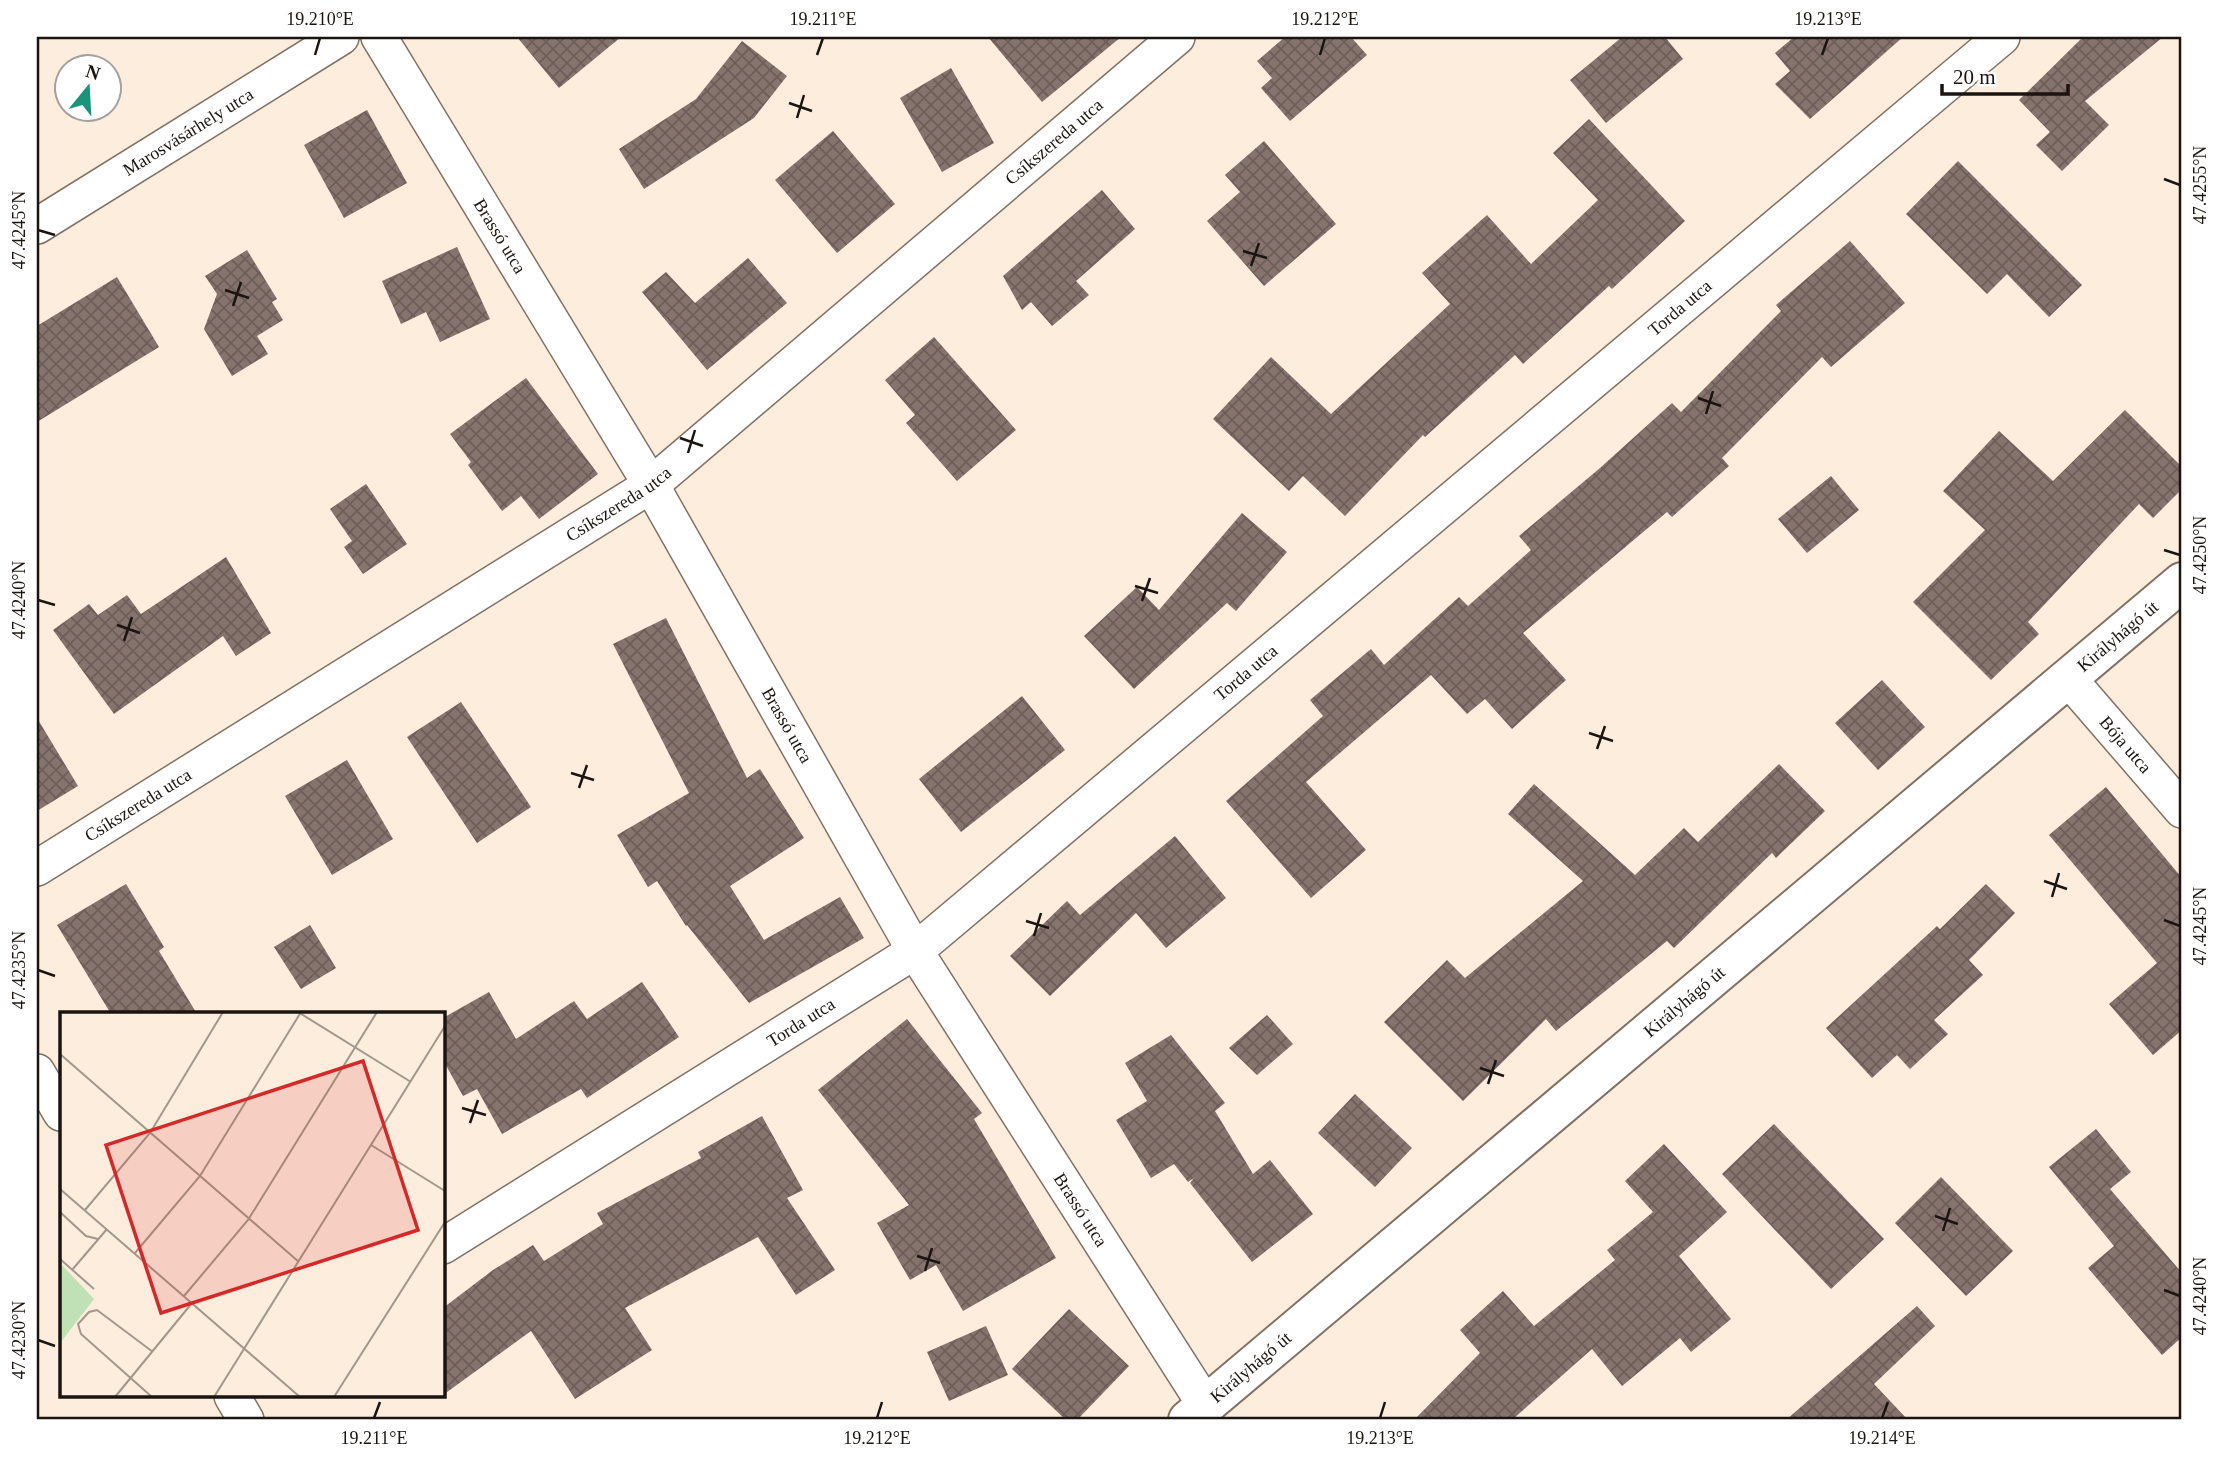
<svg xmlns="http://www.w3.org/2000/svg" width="2219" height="1457" font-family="Georgia,serif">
<defs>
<pattern id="building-cross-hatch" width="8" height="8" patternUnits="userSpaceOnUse" patternTransform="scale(1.75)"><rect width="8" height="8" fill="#86736d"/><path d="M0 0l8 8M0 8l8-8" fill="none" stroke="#6d5d58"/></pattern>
</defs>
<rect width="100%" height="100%" fill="#fceddd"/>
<g fill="url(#building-cross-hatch)">
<path d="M517,37H621L559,88Z"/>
<path d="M988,37H1121L1042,102Z"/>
<path d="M1285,37H1351L1367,55L1290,121L1261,88L1272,78L1257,61Z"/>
<path d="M1622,37H1665L1683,59L1606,123L1570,80Z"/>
<path d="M1794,37H1903L1810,119L1775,84L1790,71L1775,53Z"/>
<path d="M2083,37H2163L2085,101L2109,125L2062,171L2036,145L2050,132L2019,100Z"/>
<path d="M742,41L787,76L754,118L644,189L619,149L696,99Z"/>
<path d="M951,68L994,143L942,172L900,98Z"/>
<path d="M367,110L407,183L344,218L304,145Z"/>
<path d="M1589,119L1685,221L1612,289L1609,286L1523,364L1515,355L1425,437L1423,435L1345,516L1303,476L1289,491L1213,419L1271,357L1331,414L1450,304L1422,273L1487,215L1531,264L1598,200L1553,153Z"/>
<path d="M833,131L895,204L837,253L775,180Z"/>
<path d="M1264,141L1336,224L1264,286L1207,221L1240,192L1225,175Z"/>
<path d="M1958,161L2082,285L2049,317L2007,274L1987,294L1906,214Z"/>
<path d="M1102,190L1135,229L1076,281L1089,295L1052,326L1031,302L1022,310L1003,276Z"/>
<path d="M1850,241L1905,303L1831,367L1822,357L1722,458L1729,466L1672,517L1667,512L1523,633L1566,680L1512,729L1485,699L1467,714L1431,675L1306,782L1366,850L1311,898L1226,801L1323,716L1310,700L1371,649L1384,665L1459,597L1468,606L1531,550L1519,536L1600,468L1672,403L1681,412L1781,311L1776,305Z"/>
<path d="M457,247L490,319L440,342L426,312L401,324L382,281Z"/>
<path d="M247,250L277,299L272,302L283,320L257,336L268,354L232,376L204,329L217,294L205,276Z"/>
<path d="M748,258L787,303L707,370L642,292L666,272L695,303Z"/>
<path d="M117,277L159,347L37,422V326Z"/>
<path d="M934,337L1016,430L957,481L906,423L915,415L885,380Z"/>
<path d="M526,378L598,474L539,519L521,496L502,511L468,465L471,462L450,434Z"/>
<path d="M2125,410L2182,467V489L2153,518L2139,504L2028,622L2039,634L1991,680L1913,602L1985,530L1943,491L1999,431L2053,481Z"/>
<path d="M1831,476L1859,510L1807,553L1778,519Z"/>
<path d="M366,484L407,544L363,574L344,547L352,541L330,509Z"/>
<path d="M1242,513L1287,552L1236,611L1227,603L1134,689L1084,636L1137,587L1159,610Z"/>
<path d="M226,557L271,633L236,656L223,636L114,714L53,630L89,604L98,615L127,595L141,614Z"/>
<path d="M666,618L747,778L760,769L804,838L730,886L764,940L840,897L864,938L749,1003L687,925L686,926L657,881L648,887L617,835L689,793L613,644Z"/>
<path d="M1882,680L1925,727L1878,770L1835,723Z"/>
<path d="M1022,696L1065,750L961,832L919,779Z"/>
<path d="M461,702L531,807L477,843L407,737Z"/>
<path d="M37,718L78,786L37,811Z"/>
<path d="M347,760L393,839L332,875L285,796Z"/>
<path d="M1779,764L1825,811L1776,858L1772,853L1674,948L1667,941L1556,1031L1546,1019L1463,1101L1384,1022L1447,960L1465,978L1583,881L1508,814L1534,784L1635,875L1684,828L1698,842Z"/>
<path d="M2106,787L2182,878V1030L2153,1055L2109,1004L2157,963L2049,835Z"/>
<path d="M1175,836L1226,898L1166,948L1136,913L1050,996L1010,956L1067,901L1080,915Z"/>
<path d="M126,884L164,947L159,951L197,1014H111L57,925Z"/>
<path d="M1986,884L2015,913L1969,960L1983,975L1934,1020L1948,1034L1910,1069L1897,1055L1872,1078L1826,1028L1937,926L1940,929Z"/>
<path d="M310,925L336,968L301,989L274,947Z"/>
<path d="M642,982L679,1037L587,1098L581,1089L502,1134L477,1089L463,1096L443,1060V1018L489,992L516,1039L574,1001L587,1019Z"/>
<path d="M1267,1015L1293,1044L1257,1075L1229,1048Z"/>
<path d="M907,1019L982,1113L974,1119L1056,1258L963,1311L936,1265L910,1280L877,1223L909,1205L818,1090Z"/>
<path d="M1171,1035L1225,1103L1215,1111L1253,1174L1270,1160L1313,1214L1252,1262L1190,1183L1194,1178L1188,1182L1174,1164L1151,1178L1116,1120L1147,1101L1125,1063Z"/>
<path d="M1355,1094L1412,1148L1375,1187L1318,1133Z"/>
<path d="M762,1116L803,1190L787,1198L835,1270L796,1295L758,1237L625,1308L652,1350L575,1399L531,1331L443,1395V1308L493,1270L533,1245L544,1261L603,1224L597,1213L701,1158L698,1152Z"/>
<path d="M1774,1124L1884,1239L1831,1289L1722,1174Z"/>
<path d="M2096,1129L2131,1172L2110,1189L2182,1273V1337L2162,1355L2088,1268L2114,1246L2049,1167Z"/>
<path d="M1664,1144L1727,1212L1679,1256L1731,1319L1691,1352L1680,1338L1622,1386L1592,1349L1512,1420H1414L1480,1353L1460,1330L1503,1291L1534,1326L1615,1260L1607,1250L1653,1212L1625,1181Z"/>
<path d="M1941,1177L2013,1251L1966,1296L1895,1223Z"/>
<path d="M1917,1306L1935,1326L1874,1384L1908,1420H1786Z"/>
<path d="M1069,1309L1129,1366L1077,1420H1066L1012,1369Z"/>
<path d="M986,1326L1008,1375L949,1401L927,1352Z"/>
</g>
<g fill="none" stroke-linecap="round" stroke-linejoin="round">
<g stroke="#7f7265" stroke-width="38">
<g id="street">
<path id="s1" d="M379,37L651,485L915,951L1206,1406"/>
<path id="s2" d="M37,226L341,37"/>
<path id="s3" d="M2068,678L2182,810"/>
<path id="s4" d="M37,868L651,485L1177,37"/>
<path d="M37,1072L61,1113"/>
<path id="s5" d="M443,1246L915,951L2002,37"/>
<path d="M232,1396L246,1420"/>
</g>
</g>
<g stroke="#7f7265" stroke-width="42">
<g id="secondary">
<path id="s6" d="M1188,1420L2182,582"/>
</g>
</g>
<use href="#street" stroke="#fff" stroke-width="35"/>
<use href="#secondary" stroke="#fff" stroke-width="38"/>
</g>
<path fill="none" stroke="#1a1510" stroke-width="2.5" d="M315,55L320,38M817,55L823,38M1320,55L1325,38M1822,55L1828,38M789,103L812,111M797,118L804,95M2164,179L2180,185M38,230L55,235M1243,251L1267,258M1251,266L1259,243M225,290L249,298M233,306L241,282M1698,398L1721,406M1706,414L1713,391M680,438L703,446M688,453L695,430M2164,550L2180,555M1135,586L1158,593M38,600L55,605M1142,601L1150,578M117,625L140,633M124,641L132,617M1589,733L1613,741M1597,749L1605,726M571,773L594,780M579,788L587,765M2044,881L2067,889M2052,897L2059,873M2164,920L2180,926M1026,921L1049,928M1034,936L1041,913M38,970L55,976M1480,1068L1504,1076M1488,1084L1496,1060M462,1108L486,1115M470,1123L478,1100M1935,1216L1958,1224M1943,1231L1950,1208M917,1256L940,1263M925,1271L932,1248M2164,1290L2180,1296M38,1340L55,1346M374,1418L380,1402M877,1418L882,1402M1380,1418L1385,1402M1882,1418L1888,1402"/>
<g text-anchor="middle" stroke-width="6" stroke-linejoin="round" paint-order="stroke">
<g font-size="18" fill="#1a1510" stroke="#fff">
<text dy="6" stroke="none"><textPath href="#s2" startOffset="178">Marosvásárhely utca</textPath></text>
<text dy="6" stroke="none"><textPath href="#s4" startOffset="1253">Csíkszereda utca</textPath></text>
<text dy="6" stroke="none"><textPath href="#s1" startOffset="233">Brassó utca</textPath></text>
<text dy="6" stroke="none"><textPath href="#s5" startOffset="1556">Torda utca</textPath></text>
<text dy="6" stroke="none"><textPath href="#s4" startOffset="686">Csíkszereda utca</textPath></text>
<text dy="6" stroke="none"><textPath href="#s6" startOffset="1216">Királyhágó út</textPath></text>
<text dy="6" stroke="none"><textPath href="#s5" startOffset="989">Torda utca</textPath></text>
<text dy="6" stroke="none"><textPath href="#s1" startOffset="800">Brassó utca</textPath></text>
<text dy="6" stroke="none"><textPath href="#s3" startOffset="88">Bója utca</textPath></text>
<text dy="6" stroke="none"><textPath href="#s4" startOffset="119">Csíkszereda utca</textPath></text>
<text dy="6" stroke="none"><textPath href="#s6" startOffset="649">Királyhágó út</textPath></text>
<text dy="6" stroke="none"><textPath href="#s5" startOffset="422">Torda utca</textPath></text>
<text dy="6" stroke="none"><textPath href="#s1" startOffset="1367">Brassó utca</textPath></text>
<text dy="6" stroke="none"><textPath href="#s6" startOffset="82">Királyhágó út</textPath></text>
</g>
</g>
<g transform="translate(60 1012)">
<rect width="385" height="385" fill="#fceddd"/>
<path d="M0,251L34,287L0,331Z" fill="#c0e0b6"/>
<path fill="none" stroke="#a2978b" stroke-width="2" d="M238,0L351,70M0,42L239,250M311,133L385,179M0,177L240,385M25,198L90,121L163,0M0,200L26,224L38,227M75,241L140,164L241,0M0,247L34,277M12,258L47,217M124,284L188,208L317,0M55,385L132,291M92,385L21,322L18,312L29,300L37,298L93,340M154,385L385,14M274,385L385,210"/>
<path fill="#d62828" fill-opacity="0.15" stroke="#d62828" stroke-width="3.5" d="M303,49L358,218L101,301L46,133Z"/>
<rect width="385" height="385" fill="none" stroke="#1a1510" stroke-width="3.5"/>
</g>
<rect width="2219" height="1457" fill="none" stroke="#ffffff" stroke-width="77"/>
<g transform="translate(88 88) rotate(18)"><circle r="33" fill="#ffffff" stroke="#a3a19f" stroke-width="2"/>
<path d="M0-5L12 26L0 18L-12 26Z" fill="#1a947a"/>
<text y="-10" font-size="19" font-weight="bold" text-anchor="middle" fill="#1a1510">N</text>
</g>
<path d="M1942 84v10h126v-10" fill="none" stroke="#1a1510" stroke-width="3.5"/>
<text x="1953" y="84" font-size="21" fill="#1a1510" stroke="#ffffff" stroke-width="5" paint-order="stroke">20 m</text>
<rect x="38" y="38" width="2142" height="1380" fill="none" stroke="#1a1510" stroke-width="2.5"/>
<g font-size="18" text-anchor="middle" fill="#1a1510">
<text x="320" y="25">19.210°E</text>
<text x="823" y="25">19.211°E</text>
<text x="1325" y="25">19.212°E</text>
<text x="1828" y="25">19.213°E</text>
<text transform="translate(2200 185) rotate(-90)" y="6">47.4255°N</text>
<text transform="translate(19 230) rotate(-90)" y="6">47.4245°N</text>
<text transform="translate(2200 555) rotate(-90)" y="6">47.4250°N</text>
<text transform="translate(19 600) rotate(-90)" y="6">47.4240°N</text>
<text transform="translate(2200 926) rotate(-90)" y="6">47.4245°N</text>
<text transform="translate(19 970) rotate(-90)" y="6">47.4235°N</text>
<text transform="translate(2200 1296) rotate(-90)" y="6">47.4240°N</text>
<text transform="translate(19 1340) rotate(-90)" y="6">47.4230°N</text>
<text x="374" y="1444">19.211°E</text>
<text x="877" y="1444">19.212°E</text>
<text x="1380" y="1444">19.213°E</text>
<text x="1882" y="1444">19.214°E</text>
</g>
</svg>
